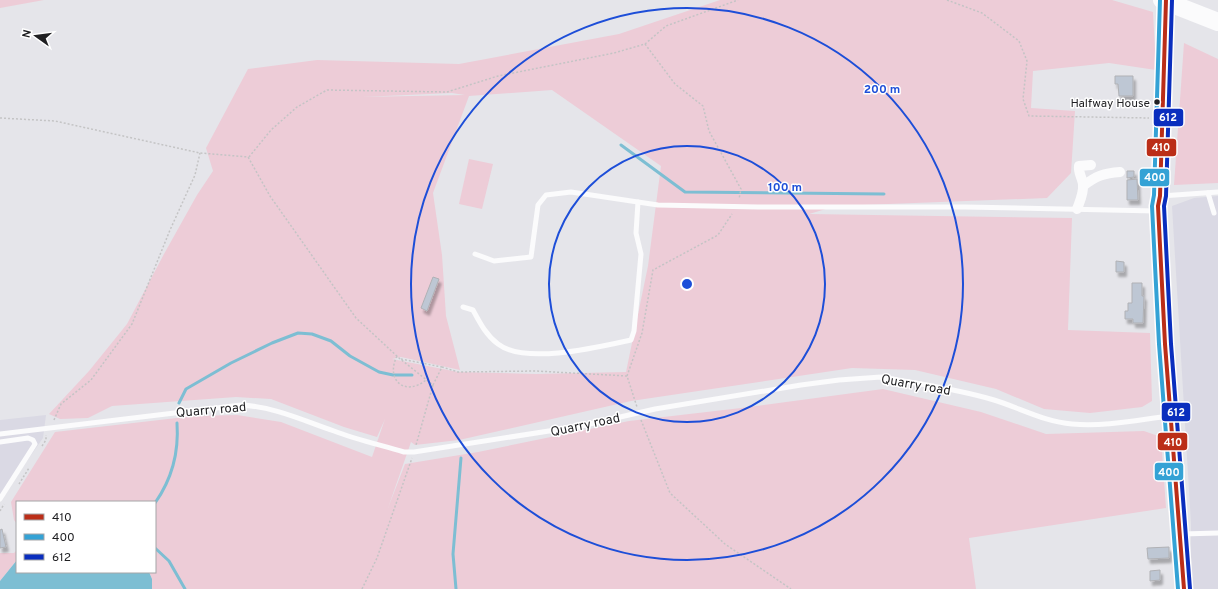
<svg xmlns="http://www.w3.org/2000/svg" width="1218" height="589" font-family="Overpass,sans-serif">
<defs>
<filter id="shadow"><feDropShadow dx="2.5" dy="4.5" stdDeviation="1" flood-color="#0004"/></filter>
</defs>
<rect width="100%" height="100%" fill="#e5e5ea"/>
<g fill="#dad9e4">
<path d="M1218,196V589H1191V524L1172,206L1194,198Z"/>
<path d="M46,415L43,438L0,499V420Z"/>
</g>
<g fill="#edccd7" fill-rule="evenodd">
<path d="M0,0H44L0,8Z"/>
<path d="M720,0H1112L1153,12L1156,70L1109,63L1033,71L1031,108L1075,111L1071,173L1047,198L836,206L809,214L1072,218L1068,330L1150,333L1152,401L1142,407L1090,413L1044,409L996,389L915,370L852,368L631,401L459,440L415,445L411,442L388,508L405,464L478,452L629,421L741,408L883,389L981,412L1046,434L1144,431L1161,437L1166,508L969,538L976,589H152V579L149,572H155V502H17V524L14,520L11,502L55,432L194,416L237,415L281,422L372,457L385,419L377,437L344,427L271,399L236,397L112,406L88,418L60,419L49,414L89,371L127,324L164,254L197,195L213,171L206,148L248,69L317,60L459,64L619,34ZM552,90L661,166L648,266L626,372L536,374L458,372L392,359L401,357L460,370L446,316L442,255L433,193L469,96ZM452,93L465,95L360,97H361Z"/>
<path d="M1184,43L1218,59V183L1174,185Z"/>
<path d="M469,159L493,164L482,209L459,204Z"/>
<path d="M17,550V560L0,581V553H14Z"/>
</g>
<path fill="#7dbed3" d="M17,560V572H149L152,579V589H0V581Z"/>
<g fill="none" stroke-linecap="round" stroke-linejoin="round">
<g stroke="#7dbed3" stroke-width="3">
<path d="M621,145L685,192L884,194"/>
<path d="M179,403L186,389L231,363L272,343L298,333L312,334L331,341L350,356L379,372L393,375H412"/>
<path d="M155,503C172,479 179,452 177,423"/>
<path d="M155,548L169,561L185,589"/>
<path d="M456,589L453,554L461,458"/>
</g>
</g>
<g fill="#bec7d4" stroke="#b0b1b5" filter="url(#shadow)">
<path d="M1115,76H1133V96H1119L1118,84H1115Z"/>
<path d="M1127,171H1134V177L1127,178Z"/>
<path d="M1137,179L1138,200H1127V180Z"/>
<path d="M1116,261L1124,262V272H1116Z"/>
<path d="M433,277L439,279L427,311L421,308Z"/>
<path d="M1132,283H1142V296H1144L1143,323H1133V319H1125V311H1128V303H1132Z"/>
<path d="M2,529L6,547L0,548V530Z"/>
<path d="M1169,547V558L1148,559L1147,548Z"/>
<path d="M1160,570V580L1150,581V571Z"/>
</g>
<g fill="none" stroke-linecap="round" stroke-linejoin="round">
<g stroke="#c4c4c5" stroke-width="1.5" stroke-dasharray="2 2" stroke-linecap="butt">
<path d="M947,0L982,13L1019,41L1027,61L1023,99L1029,116L1149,118"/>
<path d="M645,44L675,84L703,106L709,131L741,189L739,199"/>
<path d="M0,118L55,121L200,153L248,157L270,196L356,318L399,358L433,385L416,445"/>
<path d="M249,157L271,130L297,107L327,90L447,92L498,76L614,53L645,44L666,26L738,0"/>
<path d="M397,356C385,380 405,397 426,380"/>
<path d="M401,359L442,367"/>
<path d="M627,376L642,333L653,270L718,235L732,214"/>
<path d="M433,385L442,367L458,372L536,371L627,376L637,407"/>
<path d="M54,420L61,404L91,380L132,324L170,230L195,175L200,153"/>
<path d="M641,420L670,493L725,544L791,589"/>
<path d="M42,446L46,440V435"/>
<path d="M19,484L29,468"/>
<path d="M0,511L4,504"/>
<path d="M362,589L377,558L412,458"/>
</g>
<g stroke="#fbfbfc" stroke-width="5">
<path d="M1208,193L1214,213"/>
<path d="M1161,196L1218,192"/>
<path d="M475,254L494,261L531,257L538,205L546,195L571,192L658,205L758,207H965L1156,211"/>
<path d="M463,307L473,310C480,323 486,335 498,344C525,365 599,347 631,340L634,331L641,254L636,233L638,202"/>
<path d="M0,434L241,405C275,407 302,420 334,431C357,440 381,445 404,452H414L581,426L655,409L801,385L839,380L881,377C919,384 958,389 994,400C1020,408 1045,422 1072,424C1104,427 1137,420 1169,416"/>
<path d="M0,442L28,438L33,440L35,444L0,499"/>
<path d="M1182,534L1218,533"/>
</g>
<g stroke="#fbfbfc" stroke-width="10">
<path d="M1083,186C1096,176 1104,173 1120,172"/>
<path d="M1077,209C1080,201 1084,193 1083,184C1082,177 1078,173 1079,166L1091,165"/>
</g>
<path stroke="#fbfbfc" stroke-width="16" d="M1166,0L1160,196L1158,206L1165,344L1184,589"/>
<path stroke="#fbfbfc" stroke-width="18" d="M1162,0L1218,22"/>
<g stroke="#fff" stroke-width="7">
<path id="bus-1" d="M1166,0L1160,196L1158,206L1165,344L1184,589"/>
</g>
<g stroke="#fff" stroke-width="7">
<path id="bus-2" d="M1160,0L1154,195L1152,206L1159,344L1178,589"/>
</g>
<g stroke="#fff" stroke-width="7">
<path id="bus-3" d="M1172,0L1166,196L1164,206L1171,344L1190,589"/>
</g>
<use href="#bus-1" stroke="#bb2e18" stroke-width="4"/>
<use href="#bus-2" stroke="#34a2d5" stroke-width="4"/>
<use href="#bus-3" stroke="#0a2ebe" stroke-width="4"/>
</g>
<g fill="none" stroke="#1d4ed8" stroke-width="2">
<circle cx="687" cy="284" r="138"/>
<circle cx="687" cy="284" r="276"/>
</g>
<circle fill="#1f1f22" stroke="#fff" stroke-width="1.5" cx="1157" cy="102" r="3.5"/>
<g text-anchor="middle" stroke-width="3" stroke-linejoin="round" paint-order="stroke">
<g font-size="12" fill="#1f1f22" stroke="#fff" text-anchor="end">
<text x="1150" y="107">Halfway House</text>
</g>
<g font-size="13" fill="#1f1f22" stroke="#fff">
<text transform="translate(916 384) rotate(10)" y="5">Quarry road</text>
<text transform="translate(211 409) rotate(-5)" y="5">Quarry road</text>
<text transform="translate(585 424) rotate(-12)" y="5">Quarry road</text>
</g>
</g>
<circle cx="687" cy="284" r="6" fill="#1d4ed8" stroke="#fff" stroke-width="2"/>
<g font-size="12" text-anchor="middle" font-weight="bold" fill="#1d4ed8" stroke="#fff" stroke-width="3" stroke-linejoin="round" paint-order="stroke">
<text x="882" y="93">200 m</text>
<text x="785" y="191">100 m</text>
</g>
<g stroke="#fff" stroke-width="1.5">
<rect x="1153" y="108" width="31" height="19" rx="4" fill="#0a2ebe"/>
<rect x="1146" y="138" width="31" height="19" rx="4" fill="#bb2e18"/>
<rect x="1139" y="168" width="31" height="19" rx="4" fill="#34a2d5"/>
<rect x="1161" y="402" width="30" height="20" rx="4" fill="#0a2ebe"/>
<rect x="1157" y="432" width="31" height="19" rx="4" fill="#bb2e18"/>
<rect x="1154" y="462" width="30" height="19" rx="4" fill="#34a2d5"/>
</g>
<g font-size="11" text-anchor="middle" font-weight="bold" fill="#fff">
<text x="1168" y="121">612</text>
<text x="1161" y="151">410</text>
<text x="1155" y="181">400</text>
<text x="1176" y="416">612</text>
<text x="1173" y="446">410</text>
<text x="1169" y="476">400</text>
</g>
<rect x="16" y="501" width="140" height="72" fill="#ffffff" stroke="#a5a5a7"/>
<rect x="24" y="514" width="20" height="6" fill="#bb2e18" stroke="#a5a5a7"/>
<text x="52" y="521" font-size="12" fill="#1f1f22">410</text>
<rect x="24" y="534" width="20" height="6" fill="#34a2d5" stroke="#a5a5a7"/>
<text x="52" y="541" font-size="12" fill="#1f1f22">400</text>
<rect x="24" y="554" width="20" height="6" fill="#0a2ebe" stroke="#a5a5a7"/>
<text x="52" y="561" font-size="12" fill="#1f1f22">612</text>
<g transform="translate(36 36) rotate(284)" stroke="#ffffff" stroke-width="3" paint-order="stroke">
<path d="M0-3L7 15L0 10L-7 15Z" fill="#1f1f22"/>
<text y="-6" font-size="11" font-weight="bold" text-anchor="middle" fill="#1f1f22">N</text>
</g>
</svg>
